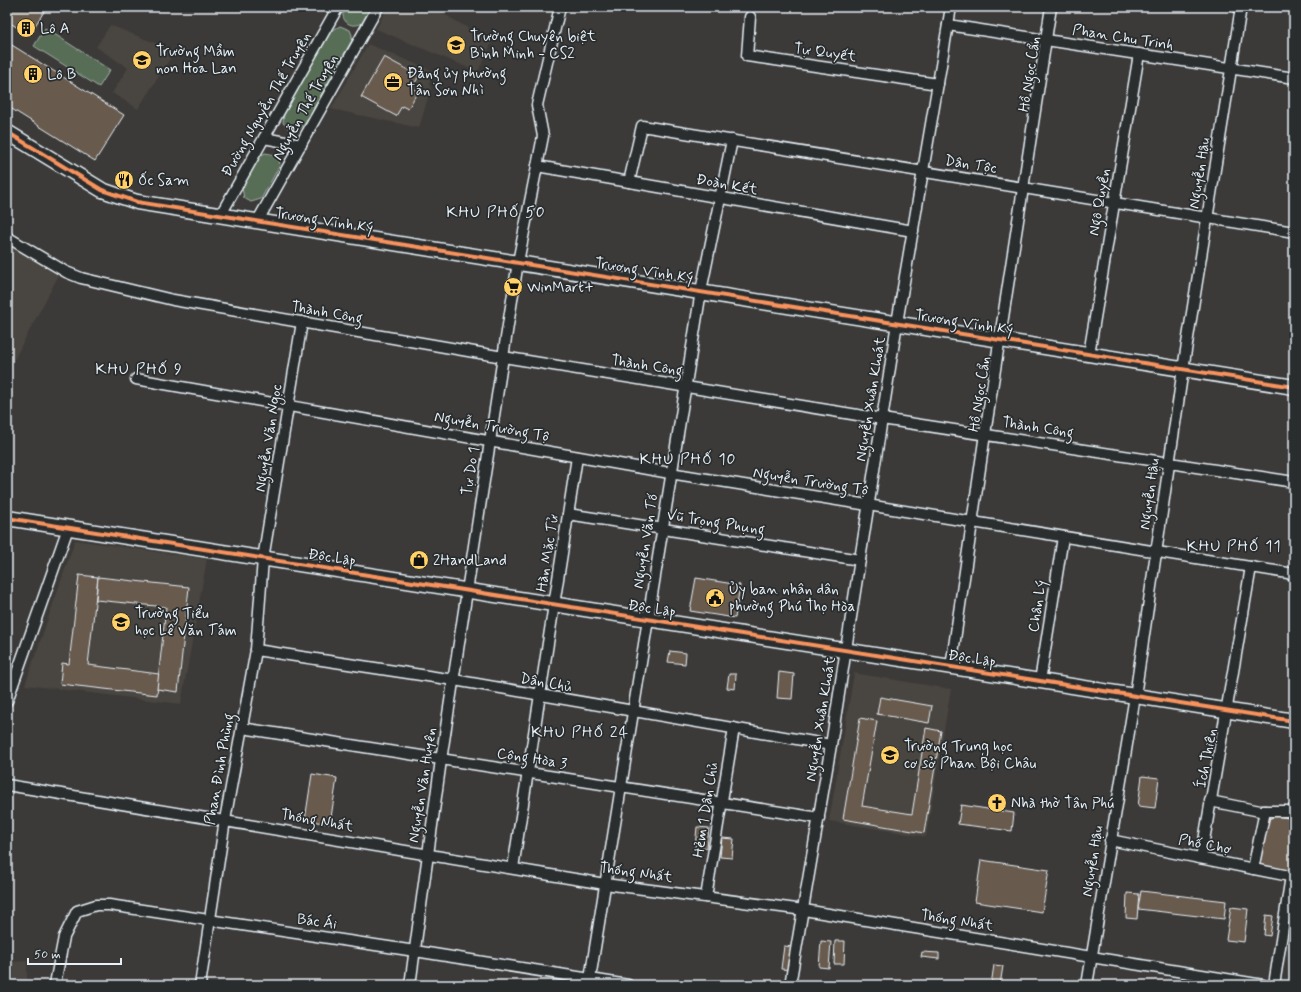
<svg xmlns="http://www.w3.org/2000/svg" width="1301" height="992" font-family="Mynerve,sans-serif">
<rect width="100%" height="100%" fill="#3c3a38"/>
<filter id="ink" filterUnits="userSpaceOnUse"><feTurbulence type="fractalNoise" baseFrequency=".025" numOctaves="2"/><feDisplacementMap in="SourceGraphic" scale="8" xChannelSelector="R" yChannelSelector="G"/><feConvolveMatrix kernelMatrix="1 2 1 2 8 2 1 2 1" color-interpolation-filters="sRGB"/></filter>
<g filter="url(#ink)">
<g fill="#49443f">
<path d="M388,7H432L492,42L478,72L376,29Z"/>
<path d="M110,25L175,51L138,109L112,93L128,68L96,47Z"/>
<path d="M368,44L433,71L429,85L431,88L419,128L331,109Z"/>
<path d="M7,244L59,275L7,373Z"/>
<path d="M75,540L207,559L181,704L25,685Z"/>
<path d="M854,673L951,689L926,837L829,821Z"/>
<path d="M27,961V985H7V962Z"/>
</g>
<g fill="#596d57" stroke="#a0afa8">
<path d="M345,7H371L362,23C350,30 338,19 345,7Z"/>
<path d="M340,26L350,30L352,35V40L304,125L297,130H290L283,123L284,114L331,31Z"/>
<path d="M45,28L110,70L99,87L34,46Z"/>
<path d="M265,153L276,155L279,160L280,165L261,199L251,202L244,198L242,188L260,156Z"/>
</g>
<g fill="#675a4e" stroke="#e8f1f8">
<path d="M7,7H47L29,35L7,21Z"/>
<path d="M7,42L124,115L95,161L7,106Z"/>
<path d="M384,57L419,76L412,88L418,91L408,109L402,106L396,116L361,97Z"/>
<path d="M79,575L98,577L88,665L159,674L157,695L60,684L62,663L69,664Z"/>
<path d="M98,577L189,587L178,692L157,689L166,607L96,600Z"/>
<path d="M696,578L740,585L735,618L690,611Z"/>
<path d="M670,651L686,653L685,664L668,662Z"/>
<path d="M779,672L794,674L792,699L777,698Z"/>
<path d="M729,674H736L735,689L727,688Z"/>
<path d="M880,697L932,706L929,723L877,714Z"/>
<path d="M860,718L877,721L862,806L912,814L926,728L941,731L924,833L843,819Z"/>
<path d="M312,774L337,778L330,824L305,820Z"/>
<path d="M1142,776L1159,778L1155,808L1138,806Z"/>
<path d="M961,805L1014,813L1012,831L958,824Z"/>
<path d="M1276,816L1294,819V873L1260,867L1258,859L1266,820Z"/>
<path d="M697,827L709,828L707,848L695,847Z"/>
<path d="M722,838L734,839L732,858L720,857Z"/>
<path d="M981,860L1049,870L1042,912L975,902Z"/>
<path d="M1141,891L1226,901L1224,919L1138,909Z"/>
<path d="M1127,893L1139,894L1137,919L1126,918Z"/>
<path d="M1231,907L1248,909L1244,942L1226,940Z"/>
<path d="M1266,915L1273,916L1270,936L1264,935Z"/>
<path d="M821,941L831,942L829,968L819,967Z"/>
<path d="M835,941H845L844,964H834Z"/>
<path d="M784,946L794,947L792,970L781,969Z"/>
<path d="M922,952L939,953V959L921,957Z"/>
<path d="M994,965L1003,966L1000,985H991Z"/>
</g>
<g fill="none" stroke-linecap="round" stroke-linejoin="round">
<g stroke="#e8f1f8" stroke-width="13">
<g id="street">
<path d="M750,17L747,56L938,84"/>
<path d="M948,25L1294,78"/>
<path d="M264,138L301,145"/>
<path d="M537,166L913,231"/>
<path d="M629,182L642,126L1294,232"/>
<path d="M220,216L338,7"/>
<path d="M257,222L378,7"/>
<path d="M7,237L66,272L81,278L173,300L503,357L882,419L1294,482"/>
<path d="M1089,354L1139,54"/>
<path d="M136,379L670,473L1294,574"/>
<path d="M568,514L860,560"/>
<path d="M256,650L454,680L831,745"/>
<path d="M951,667L985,434L1051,7"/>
<path d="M1040,681L1063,537"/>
<path d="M7,701L68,528"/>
<path d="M242,728L819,818"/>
<path d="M7,785L605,884L804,910L1263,985"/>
<path d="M1210,801L1260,811H1294"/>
<path d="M1110,840L1294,877"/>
<path d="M1201,858L1251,567"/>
<path d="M513,868L577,457"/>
<path d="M1253,869L1265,811"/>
<path d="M706,897L734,728"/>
<path d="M55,984L64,937L77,911L96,905H109L415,951L628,985"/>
<path d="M200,985L225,820L256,650L263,559L302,322"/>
<path d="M410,985L441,760L503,357L518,262L543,136L537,105L560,7"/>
<path d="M589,985L701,291L732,140"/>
<path d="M790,985L831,745L897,323L951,7"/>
<path d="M1087,985L1135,696L1183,369L1241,7"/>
<path d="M1274,985L1291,876"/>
</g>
</g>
<g stroke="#e8f1f8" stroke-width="17">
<g id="secondary">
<path d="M7,132L102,190L137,202L1294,387"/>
<path d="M7,518L1294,721"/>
</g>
</g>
<use href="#street" stroke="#2a2d2e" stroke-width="10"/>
<use href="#secondary" stroke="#2a2d2e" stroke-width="14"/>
<g stroke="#2a2d2e" stroke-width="6">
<g id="cycleway">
<path d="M7,132L102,190L137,202L1294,387"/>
<path d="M7,518L1294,721"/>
</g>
</g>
<use href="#cycleway" stroke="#f8935d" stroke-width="4"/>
</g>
</g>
<defs>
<g id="building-disc" transform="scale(1)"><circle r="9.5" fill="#ffd166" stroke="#2a2d2e"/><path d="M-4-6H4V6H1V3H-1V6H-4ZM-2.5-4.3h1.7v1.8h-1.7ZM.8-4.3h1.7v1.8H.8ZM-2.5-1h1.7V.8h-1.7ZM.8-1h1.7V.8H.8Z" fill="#111"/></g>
<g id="school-disc" transform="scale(1)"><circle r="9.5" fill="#ffd166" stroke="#2a2d2e"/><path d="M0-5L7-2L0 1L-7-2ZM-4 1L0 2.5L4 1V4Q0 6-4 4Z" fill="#111"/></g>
<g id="office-disc" transform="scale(1)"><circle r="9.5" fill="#ffd166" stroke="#2a2d2e"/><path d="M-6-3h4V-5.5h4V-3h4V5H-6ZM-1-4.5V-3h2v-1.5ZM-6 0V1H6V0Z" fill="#111"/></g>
<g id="restaurant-disc" transform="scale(1)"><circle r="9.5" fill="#ffd166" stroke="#2a2d2e"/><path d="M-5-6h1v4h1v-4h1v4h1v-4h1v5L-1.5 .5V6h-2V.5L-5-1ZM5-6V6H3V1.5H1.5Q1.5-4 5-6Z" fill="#111"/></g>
<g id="supermarket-disc" transform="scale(1)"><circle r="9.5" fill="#ffd166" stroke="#2a2d2e"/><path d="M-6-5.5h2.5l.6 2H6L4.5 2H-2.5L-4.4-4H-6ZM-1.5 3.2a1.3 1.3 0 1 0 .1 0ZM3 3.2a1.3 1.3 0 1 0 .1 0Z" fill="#111"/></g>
<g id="shop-disc" transform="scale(1)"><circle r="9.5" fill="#ffd166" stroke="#2a2d2e"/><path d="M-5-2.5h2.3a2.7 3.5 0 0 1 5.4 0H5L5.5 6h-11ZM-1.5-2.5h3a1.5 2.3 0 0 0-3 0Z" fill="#111"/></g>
<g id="civic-disc" transform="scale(1)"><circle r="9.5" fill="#ffd166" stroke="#2a2d2e"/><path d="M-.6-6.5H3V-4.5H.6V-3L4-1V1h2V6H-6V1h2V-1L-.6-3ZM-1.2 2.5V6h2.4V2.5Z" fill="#111"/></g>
<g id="church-disc" transform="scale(1)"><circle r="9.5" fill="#ffd166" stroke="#2a2d2e"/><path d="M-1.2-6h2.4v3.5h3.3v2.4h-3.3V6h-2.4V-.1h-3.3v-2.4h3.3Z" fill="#111"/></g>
</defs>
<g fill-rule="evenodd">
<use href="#building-disc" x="26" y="28"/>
<use href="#school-disc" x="456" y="45"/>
<use href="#school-disc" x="142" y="60"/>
<use href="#building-disc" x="33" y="74"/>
<use href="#office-disc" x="393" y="82"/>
<use href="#restaurant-disc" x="124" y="180"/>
<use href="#supermarket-disc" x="513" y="287"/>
<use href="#shop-disc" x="419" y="560"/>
<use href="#civic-disc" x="715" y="598"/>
<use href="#school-disc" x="121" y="622"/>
<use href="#school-disc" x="890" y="755"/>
<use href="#church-disc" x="997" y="803"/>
</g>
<g text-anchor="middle" stroke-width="3.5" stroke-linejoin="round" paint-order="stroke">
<g font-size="15" fill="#e8f1f8" stroke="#2a2d2e" text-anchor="start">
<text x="40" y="33">Lô A</text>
<text x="470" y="41">Trường Chuyên biệt<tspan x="470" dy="17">Bình Minh - CS2</tspan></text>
<text x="156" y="56">Trường Mầm<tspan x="156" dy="17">non Hoa Lan</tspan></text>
<text x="407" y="78">Đảng ủy phường<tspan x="407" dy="17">Tân Sơn Nhì</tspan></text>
<text x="47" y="79">Lô B</text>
<text x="138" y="185">Ốc Sam</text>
<text x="527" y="292">WinMart+</text>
<text x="433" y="565">2HandLand</text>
<text x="729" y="594">Ủy ban nhân dân<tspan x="729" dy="17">phường Phú Thọ Hòa</tspan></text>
<text x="135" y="618">Trường Tiểu<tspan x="135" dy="17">học Lê Văn Tám</tspan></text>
<text x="904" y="751">Trường Trung học<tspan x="904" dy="17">cơ sở Phan Bội Châu</tspan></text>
<text x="1011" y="808">Nhà thờ Tân Phú</text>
</g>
<g font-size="15" fill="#e8f1f8" stroke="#2a2d2e">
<text transform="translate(1123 37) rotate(9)" y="5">Phan Chu Trinh</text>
<text transform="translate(825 52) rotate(8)" y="5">Tự Quyết</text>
<text transform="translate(1029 74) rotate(-81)" y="5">Hồ Ngọc Cẩn</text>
<text transform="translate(266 104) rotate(-60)" y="5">Đường Nguyễn Thế Truyện</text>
<text transform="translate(305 107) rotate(-61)" y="5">Nguyễn Thế Truyện</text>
<text transform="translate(971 164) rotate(9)" y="5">Dân Tộc</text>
<text transform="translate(1199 173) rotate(-81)" y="5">Nguyễn Hậu</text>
<text transform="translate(727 184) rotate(10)" y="5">Đoàn Kết</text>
<text transform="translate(1099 202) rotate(-80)" y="5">Ngô Quyền</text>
<text transform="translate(324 220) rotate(9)" y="5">Trương Vĩnh Ký</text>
<text transform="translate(644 270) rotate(9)" y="5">Trương Vĩnh Ký</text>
<text transform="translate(327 312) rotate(10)" y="5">Thành Công</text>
<text transform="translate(964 322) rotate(9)" y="5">Trương Vĩnh Ký</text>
<text transform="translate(647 365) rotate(9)" y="5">Thành Công</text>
<text transform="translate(979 394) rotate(-81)" y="5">Hồ Ngọc Cẩn</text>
<text transform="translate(870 399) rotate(-81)" y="5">Nguyễn Xuân Khoát</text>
<text transform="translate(492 426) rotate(10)" y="5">Nguyễn Trường Tộ</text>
<text transform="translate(1038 427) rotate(9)" y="5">Thành Công</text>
<text transform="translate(268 438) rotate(-81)" y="5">Nguyễn Văn Ngọc</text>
<text transform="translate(470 471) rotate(-81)" y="5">Tự Do 1</text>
<text transform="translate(811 481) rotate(9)" y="5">Nguyễn Trường Tộ</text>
<text transform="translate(1149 494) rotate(-82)" y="5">Nguyễn Hậu</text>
<text transform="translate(716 522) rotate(9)" y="5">Vũ Trọng Phụng</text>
<text transform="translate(645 541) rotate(-81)" y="5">Nguyễn Văn Tố</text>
<text transform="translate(547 553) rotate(-81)" y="5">Hàn Mặc Tử</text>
<text transform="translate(332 557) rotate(9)" y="5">Độc Lập</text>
<text transform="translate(1037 606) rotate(-81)" y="5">Chân Lý</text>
<text transform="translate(652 608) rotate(9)" y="5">Độc Lập</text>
<text transform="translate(972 658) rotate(9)" y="5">Độc Lập</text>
<text transform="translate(546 682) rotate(10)" y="5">Dân Chủ</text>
<text transform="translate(820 719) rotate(-81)" y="5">Nguyễn Xuân Khoát</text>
<text transform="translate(532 758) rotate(9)" y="5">Cộng Hòa 3</text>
<text transform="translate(1206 758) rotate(-79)" y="5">Ích Thiện</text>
<text transform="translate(219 769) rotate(-80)" y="5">Phan Đình Phùng</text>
<text transform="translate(422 785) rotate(-81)" y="5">Nguyễn Văn Huyên</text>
<text transform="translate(705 810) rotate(-81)" y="5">Hẻm 1 Dân Chủ</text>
<text transform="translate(317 820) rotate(10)" y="5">Thống Nhất</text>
<text transform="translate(1205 844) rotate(11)" y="5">Phố Chợ</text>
<text transform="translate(1092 861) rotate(-81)" y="5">Nguyễn Hậu</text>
<text transform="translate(636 872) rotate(8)" y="5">Thống Nhất</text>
<text transform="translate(957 920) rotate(9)" y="5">Thống Nhất</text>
<text transform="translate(317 921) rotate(8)" y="5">Bác Ái</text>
</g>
<g font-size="16" letter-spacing="1" fill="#e8f1f8" stroke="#2a2d2e">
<text x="496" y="217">KHU PHỐ 50</text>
<text x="139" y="374">KHU PHỐ 9</text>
<text x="688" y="464">KHU PHỐ 10</text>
<text x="1234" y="551">KHU PHỐ 11</text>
<text x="580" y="737">KHU PHỐ 24</text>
</g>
</g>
<rect width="1301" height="992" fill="none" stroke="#2a2d2e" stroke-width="24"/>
<rect x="12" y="12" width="1277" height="968" fill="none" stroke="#e8f1f8" stroke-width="1.5" filter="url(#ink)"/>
<path d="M28 958v6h93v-6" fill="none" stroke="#e8f1f8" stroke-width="2"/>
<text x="34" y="958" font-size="12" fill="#e8f1f8" stroke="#2a2d2e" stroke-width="3" paint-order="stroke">50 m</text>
</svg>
